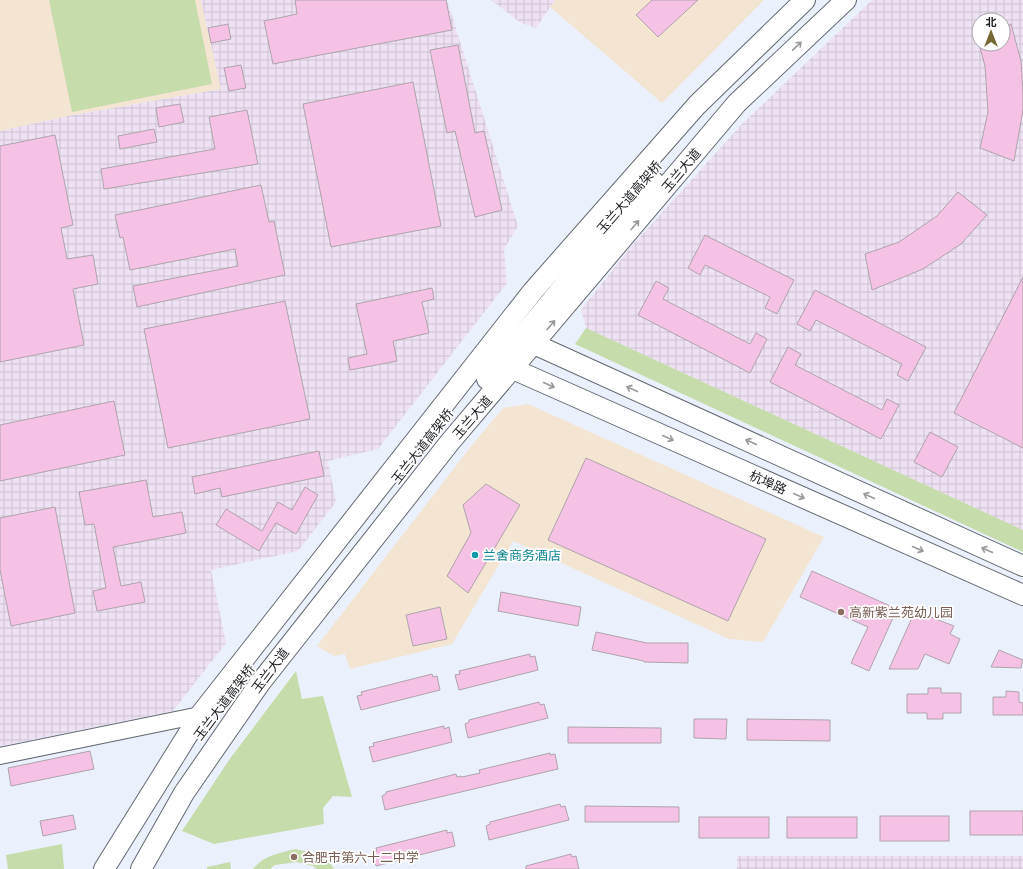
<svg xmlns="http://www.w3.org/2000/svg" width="1023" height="869" font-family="'Sofia Sans Condensed','Noto Sans SC',sans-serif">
<defs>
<pattern id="industrial-grid" width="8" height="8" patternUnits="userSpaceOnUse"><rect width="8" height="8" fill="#efe1f4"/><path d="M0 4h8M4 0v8" fill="none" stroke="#ccc1d1"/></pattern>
</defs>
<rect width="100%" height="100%" fill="#ebf1fc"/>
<g fill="#f4e4d2">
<path d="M0,0H201L221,89L68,116L0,131Z"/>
<path d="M555,0H764L662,103L550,7Z"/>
<path d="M528,404L824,537L763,642L729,639L513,541L452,644L350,669L345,654L334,656L317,646L468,450L503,408Z"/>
</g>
<g fill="url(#industrial-grid)" fill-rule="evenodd">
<path d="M201,0H447L518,226L504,249L507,283L378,449L328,461L336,502L298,551L211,570L226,643L173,711L0,746V131L68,116L221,89Z"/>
<path d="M491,0H555L536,28L521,23Z"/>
<path d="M872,0H1023V530L586,328L581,310L630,248L741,125ZM979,20H1003V44H979Z"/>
<rect x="737" y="856" width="286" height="13"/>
</g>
<g fill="#c6dcaa">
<path d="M49,0H195L212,84L72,112Z"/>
<path d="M586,328L1023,530V552L575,344Z"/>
<path d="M296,671L302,699L323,696L352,797L333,796L323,808L324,824L214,844L182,831L229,760Z"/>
<path d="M62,844L64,869H8L6,855Z"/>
<path d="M295,849C309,852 327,855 334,869H317L313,866L297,862L275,865L270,869H253C263,856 279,853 295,849Z"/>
<path d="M230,862L231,869H207V867Z"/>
</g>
<g fill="#f5c1e4" stroke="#afa4ab">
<path d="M295,0H446L452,30L273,64L264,21L297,14Z"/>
<path d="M652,0H698L658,37L636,15Z"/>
<path d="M228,24L231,39L211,43L208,28Z"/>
<path d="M1011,24L1021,61L1023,93V110L1014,161L980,148L988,112L985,66L979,44H1003V27Z"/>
<path d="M458,45L475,133L484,131L502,210L475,217L455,131L447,133L430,50Z"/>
<path d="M241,65L246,88L229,91L224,68Z"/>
<path d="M413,82L441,226L331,247L303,104Z"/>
<path d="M180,104L184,122L159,127L156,108Z"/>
<path d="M247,110L258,164L104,189L101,169L215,149L209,117Z"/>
<path d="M154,129L157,142L120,149L118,136Z"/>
<path d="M55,135L73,225L61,228L67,259L93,255L98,284L73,289L84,345L0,362V146Z"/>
<path d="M261,185L269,222L274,221L285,275L137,307L133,286L238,266L235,249L130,270L123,237L120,238L115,215Z"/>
<path d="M958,192L987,215L961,244L923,269L872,290L865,254L899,242L937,216Z"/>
<path d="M705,235L794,280L777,314L765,308L770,297L705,265L700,275L688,268Z"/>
<path d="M1023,277V448L954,413Z"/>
<path d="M656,281L669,288L663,299L750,344L756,333L767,339L750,373L638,315Z"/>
<path d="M432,288L434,299L422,302L429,333L393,341L397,361L350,370L348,358L367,354L356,304Z"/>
<path d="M815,290L926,347L908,381L897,375L902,364L816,320L810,331L797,324Z"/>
<path d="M285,301L310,419L168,448L144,329Z"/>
<path d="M788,347L801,354L795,365L882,410L887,399L899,405L881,439L770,382Z"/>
<path d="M114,401L125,455L0,481V425Z"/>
<path d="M930,432L958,447L942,477L914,462Z"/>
<path d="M319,451L324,476L222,497L220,488L195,494L192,477Z"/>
<path d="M586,458L766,539L728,621L548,540Z"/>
<path d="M146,480L153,517L182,512L186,533L113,547L121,586L141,582L145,602L97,611L93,591L106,588L94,524L85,525L79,492Z"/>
<path d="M486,484L520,505L468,593L447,576L471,533L463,505Z"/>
<path d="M305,487L318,495L296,534L276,523L259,551L216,525L226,509L262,531L278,502L292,510Z"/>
<path d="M55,507L75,613L11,626L0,570V518Z"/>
<path d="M812,571L897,609L869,671L851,663L868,627L800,597Z"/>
<path d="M501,592L581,607L578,626L498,611Z"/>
<path d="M440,607L447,639L413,646L406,615Z"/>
<path d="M915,611L954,626L950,634L960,639L949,664L925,654L918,669H889Z"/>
<path d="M596,632L647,643H688V663L644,662V661L592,650Z"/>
<path d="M999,650L1023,660L1021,668L991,667Z"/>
<path d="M530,654V657L535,656L538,670L459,690L455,675L460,674L459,671Z"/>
<path d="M432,674L433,677L437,676L440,690L361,710L357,696L362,695L361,692Z"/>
<path d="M928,688H941V693H961V713H943V719H927V713H907V694H928Z"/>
<path d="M1006,691L1019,692V702L1023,703V715H993V697H1006Z"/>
<path d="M539,702L540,705L544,704L548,718L468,738L465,724L469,722V720Z"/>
<path d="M694,719H727L726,739L694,738Z"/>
<path d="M747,719L830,720V741L747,740Z"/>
<path d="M444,726V729L449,727L452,742L373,762L369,747L374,746L373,743Z"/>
<path d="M568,727L661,728V743H568Z"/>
<path d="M90,751L94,769L11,786L8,768Z"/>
<path d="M550,753V755L555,754L558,769L385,810L382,796L386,794V792L456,774L457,777L461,776L462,777L480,773L479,770Z"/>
<path d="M560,804L561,807L565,806L569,820L489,840L486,826L490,824V822Z"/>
<path d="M585,806L679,807V822H585Z"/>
<rect x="970" y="811" width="53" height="24"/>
<path d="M73,815L76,829L43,836L40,821Z"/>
<rect x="880" y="816" width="69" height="25"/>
<rect x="699" y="817" width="70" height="21"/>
<rect x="787" y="817" width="70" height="21"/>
<path d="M447,830V833L452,832L455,846L376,866L372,852L377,851L376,848Z"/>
<path d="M571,854L572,857L576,856L579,869H526V866Z"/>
</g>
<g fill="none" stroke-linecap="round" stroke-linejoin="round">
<g stroke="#636972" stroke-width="18">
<path id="minor" d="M0,756L200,715"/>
</g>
<g stroke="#636972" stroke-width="22">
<g id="major">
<path d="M534,344L1023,566"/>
<path d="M513,369L1023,595"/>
<path d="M487,379L600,242L654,182"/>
<path d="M104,869L200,715L533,291L697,105L805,0"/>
<path d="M141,869L184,793L260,683L450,442L737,103L846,0"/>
</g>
</g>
<use href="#minor" stroke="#fff" stroke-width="16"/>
<use href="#major" stroke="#fff" stroke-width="20"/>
</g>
<defs><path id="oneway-shaft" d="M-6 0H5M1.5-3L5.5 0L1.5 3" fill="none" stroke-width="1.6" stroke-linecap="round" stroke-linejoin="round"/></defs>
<g stroke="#98999b">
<use href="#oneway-shaft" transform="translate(797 46) rotate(-43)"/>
<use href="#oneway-shaft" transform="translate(635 225) rotate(-50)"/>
<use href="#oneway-shaft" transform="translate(551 325) rotate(-50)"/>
<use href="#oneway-shaft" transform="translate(549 385) rotate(24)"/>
<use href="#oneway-shaft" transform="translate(632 389) rotate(-156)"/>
<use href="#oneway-shaft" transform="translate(668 438) rotate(24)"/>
<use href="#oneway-shaft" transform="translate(751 442) rotate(-156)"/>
<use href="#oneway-shaft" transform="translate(799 496) rotate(24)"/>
<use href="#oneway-shaft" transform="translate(869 496) rotate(-156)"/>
<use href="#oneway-shaft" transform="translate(918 549) rotate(24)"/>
<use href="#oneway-shaft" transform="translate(987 550) rotate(-156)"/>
</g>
<circle fill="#0f9aa8" stroke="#fff" stroke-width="1.5" cx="475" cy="555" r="4"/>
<g fill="#8d6e63" stroke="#fff" stroke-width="1.5">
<circle cx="841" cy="612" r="4"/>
<circle cx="294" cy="857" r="4"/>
</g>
<g text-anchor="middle" stroke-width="3.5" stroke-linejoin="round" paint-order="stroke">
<g font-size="13" fill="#1b1d21" stroke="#fff">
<text transform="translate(681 170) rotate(-50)" y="5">玉兰大道</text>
<text transform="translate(629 197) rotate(-49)" y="5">玉兰大道高架桥</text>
<text transform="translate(472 417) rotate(-49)" y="5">玉兰大道</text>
<text transform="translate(422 446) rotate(-52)" y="5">玉兰大道高架桥</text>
<text transform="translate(768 482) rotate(24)" y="5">杭埠路</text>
<text transform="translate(270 670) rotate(-53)" y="5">玉兰大道</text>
<text transform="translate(224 702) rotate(-53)" y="5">玉兰大道高架桥</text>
</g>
<g font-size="13" fill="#0d838f" stroke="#fff" text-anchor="start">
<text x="483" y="560">兰舍商务酒店</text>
</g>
<g font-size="13" fill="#785e54" stroke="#fff" text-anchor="start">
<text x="849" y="617">高新紫兰苑幼儿园</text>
<text x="302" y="862">合肥市第六十二中学</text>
</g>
</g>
<g transform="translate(991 32)"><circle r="19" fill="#ffffff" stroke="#a4a5a6"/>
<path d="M0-3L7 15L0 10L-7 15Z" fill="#766835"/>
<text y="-6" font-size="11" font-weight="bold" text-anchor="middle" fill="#1b1d21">北</text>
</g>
</svg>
